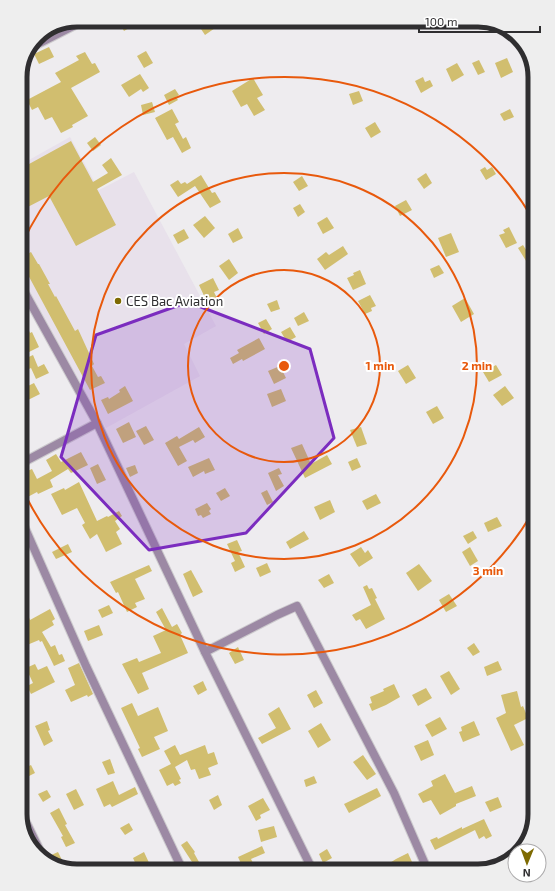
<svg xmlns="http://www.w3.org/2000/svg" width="555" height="891" font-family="'Exo 2',sans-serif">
<rect width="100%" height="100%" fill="#eeecef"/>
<path fill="#e8e1eb" d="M70,137L99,190L134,172L216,326L184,344L200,376L106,428L20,275V165Z"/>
<g fill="#d1be6f">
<path d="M118,20H133L136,24L124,31Z"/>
<path d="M199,20H214L218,26L205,35L201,29L204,27Z"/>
<path d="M466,20H482L485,21L470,29Z"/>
<path d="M49,47L54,57L39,64L34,54Z"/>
<path d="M146,51L153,63L144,68L137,56Z"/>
<path d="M85,52L92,64L95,63L100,72L71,88L88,116L72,125L73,127L61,133L52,117L45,120L38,107L32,110L27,100L61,82L55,73L79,60L76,56Z"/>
<path d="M507,58L513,72L501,78L495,63Z"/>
<path d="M479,60L485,72L478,75L472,63Z"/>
<path d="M457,63L464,75L452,82L446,69Z"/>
<path d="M140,74L149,88L143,92L141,89L129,97L121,85Z"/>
<path d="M423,77L425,82L430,80L433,86L421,93L415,81Z"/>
<path d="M253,78L263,95L257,98L265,110L254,116L247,104L241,107L232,91Z"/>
<path d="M175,89L179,95L176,97L178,100L169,105L164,95Z"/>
<path d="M359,91L363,101L353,105L349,94Z"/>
<path d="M152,102L155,112L143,115L141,105Z"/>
<path d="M172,109L179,122L175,124L183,139L186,137L191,148L182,153L173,137L167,140L155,118Z"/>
<path d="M510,109L514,117L504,121L500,114Z"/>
<path d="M375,122L381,132L371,138L365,128Z"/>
<path d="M95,137L101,145L93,151L87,143Z"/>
<path d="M71,141L93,182L108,173L102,165L111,158L122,175L97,189L116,225L76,246L49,196L20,211V169Z"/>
<path d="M485,167L487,170L492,167L496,174L486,180L480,170Z"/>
<path d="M426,173L432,183L424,189L417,179Z"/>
<path d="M201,175L212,193L215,192L221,202L210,208L195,186L178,197L170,185L178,180L181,184L185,182L187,184Z"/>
<path d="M302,176L308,186L299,191L293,182Z"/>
<path d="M406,200L412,210L400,216L395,206Z"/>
<path d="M300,204L305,212L298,217L293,208Z"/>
<path d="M205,216L215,228L204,238L193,225Z"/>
<path d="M327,217L334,228L323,234L317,223Z"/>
<path d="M509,227L517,243L506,248L499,235L505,233L503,230Z"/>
<path d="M238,228L243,238L233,243L228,234Z"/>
<path d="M184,229L189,238L178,244L173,235Z"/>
<path d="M451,233L459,252L446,257L438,238Z"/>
<path d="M523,245L533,261L528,264L518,248Z"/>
<path d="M343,246L348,254L325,270L317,259L326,252L329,255Z"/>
<path d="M31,252L38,264H39L50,284H48L55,297L56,296L75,331L78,329L94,364L92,366L98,377L101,376L105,383L90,390L20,260V258Z"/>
<path d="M229,259L238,273L229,280L219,266Z"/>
<path d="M439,265L444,273L434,278L430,269Z"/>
<path d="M360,270L366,284L353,290L347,278L354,275L353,273Z"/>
<path d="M213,278L219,290L214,292L217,298L211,301L210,298L206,300L199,285Z"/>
<path d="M370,295L376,306L371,308L372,311L365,314L358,301Z"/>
<path d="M465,298L474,314L461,322L452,306Z"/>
<path d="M277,300L280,309L271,312L267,304Z"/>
<path d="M304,312L309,321L298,326L294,318Z"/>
<path d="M266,319L272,329L264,334L258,323Z"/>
<path d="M26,324L30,333L32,332L39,347L27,353L20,340V326Z"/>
<path d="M290,327L296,337L287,342L281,332Z"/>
<path d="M259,338L265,349L243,361L242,359L233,364L230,358L239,353L237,350Z"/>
<path d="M33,355L38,367L44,364L49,373L36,379L31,368L20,373V361Z"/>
<path d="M408,365L416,378L406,384L398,371Z"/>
<path d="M496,365L502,375L489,382L483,372Z"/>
<path d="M280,366L286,378L274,384L268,371Z"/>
<path d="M34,383L40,394L28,400L22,389Z"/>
<path d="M125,386L133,401L108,414L101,400L108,397L109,399L120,392L119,390Z"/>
<path d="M505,386L514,398L502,406L493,395Z"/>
<path d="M281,389L286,401L272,407L267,394Z"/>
<path d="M437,406L444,418L433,424L426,412Z"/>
<path d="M129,422L136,437L123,443L116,429Z"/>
<path d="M146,426L154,440L144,445L136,431Z"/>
<path d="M199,427L205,437L195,443L193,440L179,447L187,461L178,466L165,443L177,436L179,439Z"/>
<path d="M361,427L367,444L357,447L350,430Z"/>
<path d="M302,444L311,464L327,455L332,464L305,478L291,448Z"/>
<path d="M81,452L88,465L71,473L68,469L50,480L53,487L38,494L37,492L22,500L20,495V488L24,486L20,477V469H23L25,472L32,469L37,479L52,471L46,460L56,454L61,462Z"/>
<path d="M209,458L215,470L205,474L204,471L193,477L188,467Z"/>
<path d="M357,458L361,467L352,471L348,462Z"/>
<path d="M98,464L106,480L97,484L90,468Z"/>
<path d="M135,465L138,473L130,477L126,468Z"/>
<path d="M279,468L282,474L278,475L284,486L276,491L268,473Z"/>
<path d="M79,482L97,521L107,516L108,517L119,511L122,516L115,521L120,529L116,532L122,544L106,552L97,534L90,539L82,525L85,523L77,508L62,515L51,494L64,488L65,490Z"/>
<path d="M225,488L230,496L221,501L216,493Z"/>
<path d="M267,490L273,502L267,505L261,493Z"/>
<path d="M376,494L381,503L367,510L362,501Z"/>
<path d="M330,500L335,512L320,520L314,507Z"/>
<path d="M207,503L211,509L209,511L211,514L203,518L201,515L198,516L195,509Z"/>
<path d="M497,517L502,526L488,532L484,523Z"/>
<path d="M304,531L309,539L290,549L286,542Z"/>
<path d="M473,531L477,538L468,544L463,536Z"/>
<path d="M237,540L242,551L238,552L245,567L235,572L231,563L235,561L227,544Z"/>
<path d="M68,544L72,552L56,559L52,552Z"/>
<path d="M361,547L365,553L368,550L373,558L359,567L350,554Z"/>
<path d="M470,547L478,561L470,566L462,552Z"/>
<path d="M267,563L271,572L260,577L256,568Z"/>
<path d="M419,564L432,581L418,591L406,573Z"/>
<path d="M149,565L152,571L135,579L145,599L135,603L137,607L127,612L118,592L116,593L110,582Z"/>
<path d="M191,570L203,592L193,597L183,574Z"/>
<path d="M329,574L334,583L324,588L318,580Z"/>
<path d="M367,585L369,589L372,588L377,598L375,599L385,619L366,629L360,619L356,621L352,615L371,605L363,587Z"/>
<path d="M449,594L457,606L446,612L439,600Z"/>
<path d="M109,605L113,613L102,618L98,610Z"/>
<path d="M162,608L172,627L177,624L182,633L180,635L188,653L142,673L149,689L138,694L122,664L137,658L139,662L161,653L153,636L166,630L156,612Z"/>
<path d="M50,609L55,619L52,621L54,625L42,632L51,647L55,645L59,655L62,654L65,661L54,666L42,641L40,642L39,640L27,645L25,642L20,644V619L28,615L30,620Z"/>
<path d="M99,625L103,635L88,641L84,631Z"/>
<path d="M474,643L480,652L473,656L467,648Z"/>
<path d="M238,647L244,660L235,664L229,653Z"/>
<path d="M498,661L502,670L487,676L484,667Z"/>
<path d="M79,663L93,694L88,697L87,695L71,702L65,690L75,685L68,668Z"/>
<path d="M35,664L38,670L47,666L55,682L31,694L27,686L33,683L26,668Z"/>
<path d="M449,671L460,689L451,695L440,676Z"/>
<path d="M203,681L207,690L198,695L193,686Z"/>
<path d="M394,684L400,697L386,705L372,711L369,704L372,703L370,697L384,691L383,689Z"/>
<path d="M426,688L432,698L418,706L412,695Z"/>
<path d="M316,690L323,703L314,708L307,695Z"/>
<path d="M517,691L521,707L523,706L528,718L514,725L524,745L511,751L496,718L506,713L501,695Z"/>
<path d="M26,699L29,708L20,712V701Z"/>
<path d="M132,703L138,716L158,707L168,731L154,737L160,749L142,757L138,749L140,748L121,708Z"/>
<path d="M279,707L291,729L262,744L258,738L276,728L268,714Z"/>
<path d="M440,717L447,729L432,737L425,725Z"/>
<path d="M47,721L50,730L48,731L53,741L44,746L35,726Z"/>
<path d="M474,721L480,735L463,742L459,732L462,731L461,727Z"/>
<path d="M321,723L331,740L318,748L308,731Z"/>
<path d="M428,740L434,755L421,761L414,746Z"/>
<path d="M175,745L180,755L205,745L208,754L214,752L218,764L208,768L211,775L199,779L195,769L191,770L187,760L175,767L181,779L179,780L181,783L175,786L173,783L167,786L159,770L171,764L164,751Z"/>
<path d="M363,755L376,774L367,780L353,762Z"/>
<path d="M110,759L115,773L108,775L102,762Z"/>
<path d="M31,765L35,773L23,779L20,770Z"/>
<path d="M445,774L455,793L472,786L476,796L456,804V806L440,815L431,800L423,803L418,794L433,786L431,781Z"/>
<path d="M314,776L317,783L306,787L304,780Z"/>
<path d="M113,781L119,795L135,787L138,794L112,807L110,804L104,807L96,789Z"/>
<path d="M377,788L381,796L349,813L344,804Z"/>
<path d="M76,789L84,805L74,810L66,794Z"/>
<path d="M47,790L51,797L43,802L38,794Z"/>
<path d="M218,795L222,805L214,810L209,800Z"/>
<path d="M498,797L502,807L490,812L485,802Z"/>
<path d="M263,798L270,810L260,815L261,818L256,821L248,806Z"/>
<path d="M59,808L67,824L65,825L75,843L66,847L61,837L63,836L50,813Z"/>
<path d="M484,819L492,836L486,839L484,836L479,839L475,830L435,850L430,840L437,837L438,839L462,827V829Z"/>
<path d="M129,823L133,830L125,835L120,828Z"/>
<path d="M274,826L277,837L261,842L258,830Z"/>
<path d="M187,841L195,852L194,853L204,871H188V869L194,865L181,845Z"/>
<path d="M262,846L265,853L251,859L254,865L244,870L238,857Z"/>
<path d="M327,849L332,858L323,863L319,854Z"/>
<path d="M58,852L62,860L53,864L49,856Z"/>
<path d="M144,852L151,867L162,863L165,871H139L133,858Z"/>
<path d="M408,853L416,871H377L396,859Z"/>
</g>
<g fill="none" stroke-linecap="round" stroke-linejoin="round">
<g stroke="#cccacd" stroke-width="10">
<g id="minor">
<path d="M32,47L85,20"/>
<path d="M20,464L97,423"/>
<path d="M20,517L86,666L183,871"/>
<path d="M205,652L277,615L297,606L394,793L428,871"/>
<path d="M20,810L45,861"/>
</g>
</g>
<g stroke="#cccacd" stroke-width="10">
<path id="tertiary" d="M20,284L97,423L205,652L313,871"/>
</g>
<use href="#minor" stroke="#9c89a4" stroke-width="8"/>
<use href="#tertiary" stroke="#9c89a4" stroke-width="8"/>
</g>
<path fill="#7b2cbf" fill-opacity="0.2" stroke="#7b2cbf" stroke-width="3" stroke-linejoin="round" d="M188,302L310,349L334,438L246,533L149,550L61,457L96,335Z"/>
<g fill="none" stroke="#e8590c" stroke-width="2">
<circle cx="284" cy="366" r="96"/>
<circle cx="284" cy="366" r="193"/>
<path d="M534 510A289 289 0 0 1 21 486M21 246A289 289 0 0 1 534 221"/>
</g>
<circle fill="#7e6a02" stroke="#fff" stroke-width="1.5" cx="118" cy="301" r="4"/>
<g text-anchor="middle" stroke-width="4" stroke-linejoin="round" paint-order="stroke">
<g font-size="13" fill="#2f2e30" stroke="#fff" text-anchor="start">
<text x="126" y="306">CES Bac Aviation</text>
</g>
</g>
<path d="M0 0H555V891H0ZM77 27H478A50 50 0 0 1 528 77V814A50 50 0 0 1 478 864H77A50 50 0 0 1 27 814V77A50 50 0 0 1 77 27Z" fill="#eee" fill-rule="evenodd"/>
<path fill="none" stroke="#2f2e30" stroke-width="5" d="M77 27H478A50 50 0 0 1 528 77V814A50 50 0 0 1 478 864H77A50 50 0 0 1 27 814V77A50 50 0 0 1 77 27Z"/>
<circle cx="284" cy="366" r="6" fill="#e8590c" stroke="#fff" stroke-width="2"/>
<g font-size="12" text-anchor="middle" font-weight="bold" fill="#e8590c" stroke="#fff" stroke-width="4" stroke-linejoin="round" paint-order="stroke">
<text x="380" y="370">1 min</text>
<text x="477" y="370">2 min</text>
<text x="488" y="575">3 min</text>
</g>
<g transform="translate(527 863) rotate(181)"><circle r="19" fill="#ffffff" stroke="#acabac"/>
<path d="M0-3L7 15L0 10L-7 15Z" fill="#7e6a02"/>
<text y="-6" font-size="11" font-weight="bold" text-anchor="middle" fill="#2f2e30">N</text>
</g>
<path d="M419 26v6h121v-6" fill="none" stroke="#2f2e30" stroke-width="2"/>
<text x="425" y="26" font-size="12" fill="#2f2e30" stroke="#ffffff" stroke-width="3" paint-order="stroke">100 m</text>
</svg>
